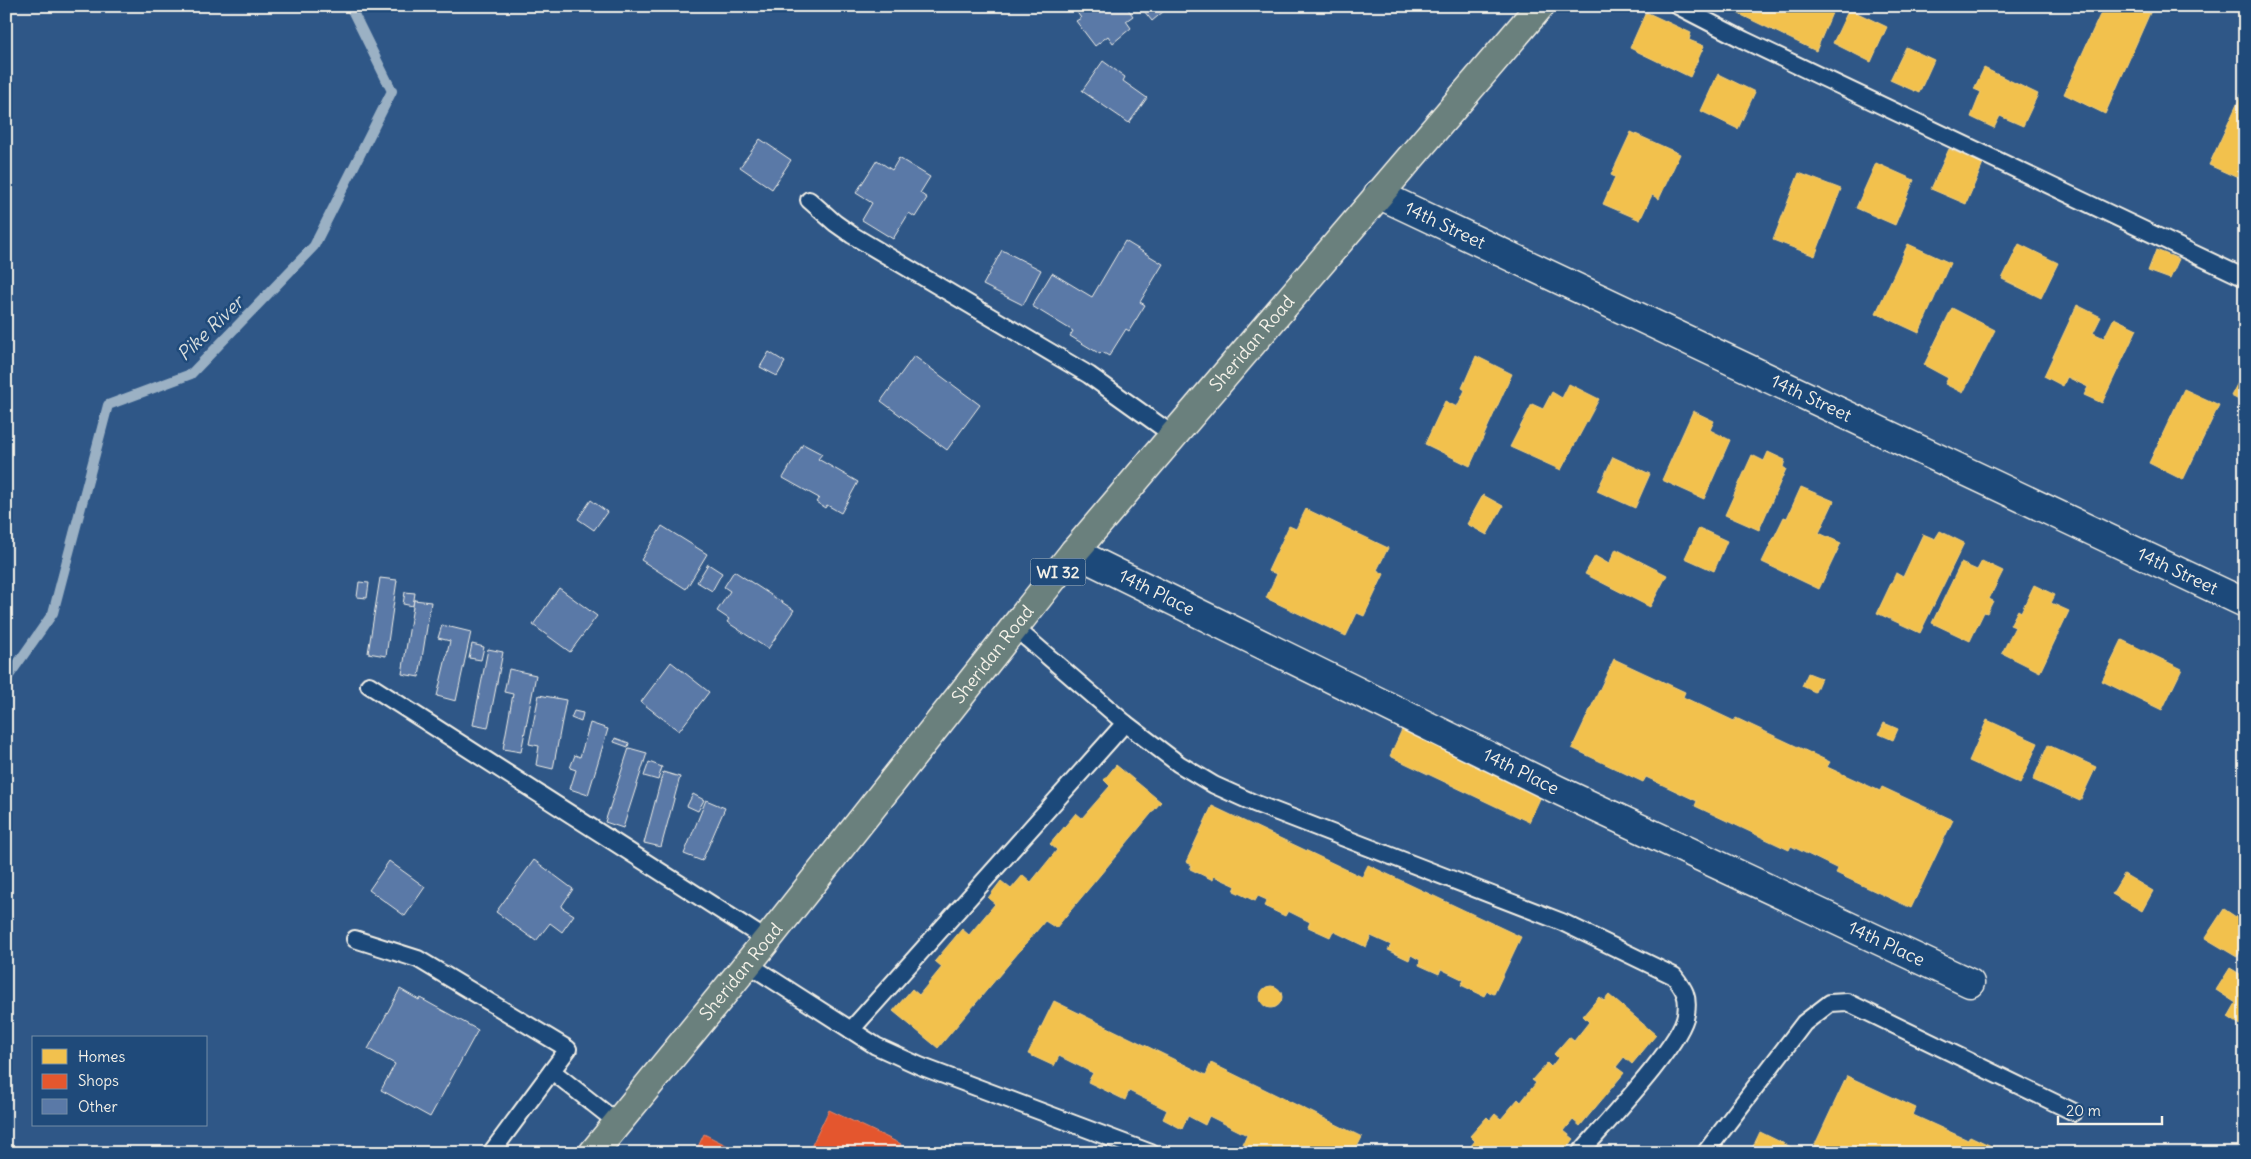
<svg xmlns="http://www.w3.org/2000/svg" width="2251" height="1159" font-family="Delius,sans-serif">
<rect width="100%" height="100%" fill="#2f5787"/>
<filter id="ink" filterUnits="userSpaceOnUse"><feTurbulence type="fractalNoise" baseFrequency=".02" numOctaves="2"/><feDisplacementMap in="SourceGraphic" scale="10" xChannelSelector="R" yChannelSelector="G"/><feConvolveMatrix kernelMatrix="1 2 1 2 8 2 1 2 1" color-interpolation-filters="sRGB"/></filter>
<g filter="url(#ink)">
<g fill="#f2c14e" stroke="#f3cf7c">
<path d="M1735,6H1819L1832,13L1816,51L1733,11Z"/>
<path d="M2104,6H2153L2105,114L2064,94Z"/>
<path d="M1849,9L1887,27L1871,62L1833,43Z"/>
<path d="M1646,12L1691,33L1689,40L1704,46L1690,77L1630,48Z"/>
<path d="M1906,47L1934,60L1919,93L1890,80Z"/>
<path d="M1984,68L2038,94L2023,126L2000,116L1994,128L1971,117L1981,92L1974,89Z"/>
<path d="M1718,74L1755,92L1738,129L1701,111Z"/>
<path d="M2245,87V164L2238,178L2209,165Z"/>
<path d="M1631,132L1680,154L1659,199L1652,195L1640,220L1603,204L1615,177L1611,175Z"/>
<path d="M1949,149L1983,164L1966,204L1931,189Z"/>
<path d="M1876,163L1914,180L1895,225L1856,208Z"/>
<path d="M1799,173L1841,189L1815,256L1773,240Z"/>
<path d="M1908,244L1950,263L1919,333L1876,313Z"/>
<path d="M2019,244L2058,263L2041,298L2002,279Z"/>
<path d="M2156,250L2179,259L2170,279L2148,271Z"/>
<path d="M2077,305L2101,317L2093,333L2104,338L2114,318L2137,329L2102,403L2084,395L2088,387L2067,377L2063,386L2044,376Z"/>
<path d="M1952,308L1995,330L1963,393L1945,384L1948,378L1924,365Z"/>
<path d="M1476,356L1512,374L1470,466L1425,444L1445,401L1457,407L1465,390L1462,388Z"/>
<path d="M2245,369V403L2231,396Z"/>
<path d="M1569,384L1599,399L1561,470L1510,447L1532,404L1543,409L1552,392L1562,398Z"/>
<path d="M2184,389L2219,405L2183,480L2149,463Z"/>
<path d="M1693,411L1714,421L1710,430L1730,440L1704,499L1662,480Z"/>
<path d="M1768,452L1785,460L1783,467L1786,469L1759,530L1725,515L1752,455L1764,461Z"/>
<path d="M1613,457L1650,474L1635,508L1597,491Z"/>
<path d="M1801,487L1834,501L1819,533L1841,543L1819,589L1762,562L1784,517L1787,518Z"/>
<path d="M1483,495L1503,506L1487,535L1467,524Z"/>
<path d="M1306,509L1388,548L1377,570L1384,574L1364,616L1357,613L1346,636L1266,598L1277,574L1268,571L1289,526L1296,529Z"/>
<path d="M1699,528L1727,541L1714,571L1685,558Z"/>
<path d="M1940,531L1964,543L1920,633L1877,613L1896,573L1903,577L1923,534L1935,539Z"/>
<path d="M1616,549L1667,575L1650,607L1585,574L1595,556L1609,564Z"/>
<path d="M1982,561L2003,571L1989,599L1993,601L1987,613L1984,612L1970,641L1932,623L1961,563L1977,570Z"/>
<path d="M2034,585L2055,595L2051,603L2069,611L2040,672L2002,653L2015,627L2010,625L2018,610L2021,612Z"/>
<path d="M2122,640L2182,669L2162,710L2102,681Z"/>
<path d="M1614,659L1685,692L1683,697L1734,721L1736,718L1830,762L1827,767L1880,791L1882,787L1953,820L1911,908L1836,873L1838,869L1791,846L1789,850L1695,806L1697,801L1646,777L1643,782L1572,748Z"/>
<path d="M1808,673L1821,678L1815,692L1802,686Z"/>
<path d="M1987,720L2038,743L2020,784L1969,761Z"/>
<path d="M1405,723L1545,788L1529,822L1390,756Z"/>
<path d="M1884,723L1898,729L1893,740L1879,734Z"/>
<path d="M2048,745L2096,767L2080,801L2033,780Z"/>
<path d="M1116,765L1161,802L1160,803L1056,928L1045,921L938,1048L893,1011L912,989L919,995L942,967L935,961L962,929L969,935L995,904L988,898L1001,881L1011,889L1023,875L1031,882L1057,850L1050,844L1076,813L1082,818L1110,786L1104,780Z"/>
<path d="M1212,806L1362,877L1368,865L1521,937L1494,994L1487,991L1484,996L1461,985L1464,980L1441,969L1439,974L1419,965L1420,960L1411,955L1409,960L1388,950L1391,945L1371,936L1366,947L1333,931L1330,937L1308,927L1310,922L1288,911L1285,916L1264,906L1267,900L1258,896L1255,901L1234,891L1236,886L1214,876L1213,880L1190,869L1192,865L1186,862Z"/>
<path d="M2124,874L2153,891L2142,911L2112,894Z"/>
<path d="M2224,909L2245,923V945L2237,957L2205,938Z"/>
<path d="M2230,968L2245,977V1028L2228,1017L2236,1003L2216,990Z"/>
<circle cx="1271" cy="997" r="11"/>
<path d="M1609,995L1656,1035L1632,1064L1624,1057L1616,1067L1624,1073L1580,1126L1573,1120L1564,1131L1574,1139L1563,1153H1465L1475,1141L1470,1136L1487,1117L1490,1120L1495,1114L1501,1119L1518,1099L1521,1102L1536,1083L1532,1080L1547,1063L1551,1067L1558,1058L1554,1054L1569,1037L1574,1041L1589,1022L1583,1016L1599,997L1604,1001Z"/>
<path d="M1054,1001L1206,1075L1211,1063L1362,1137L1354,1153H1261L1243,1144L1247,1135L1209,1116L1205,1125L1188,1116L1182,1129L1163,1119L1167,1110L1129,1091L1125,1100L1088,1082L1093,1073L1059,1056L1054,1066L1028,1054Z"/>
<path d="M1847,1076L1916,1108L1913,1115L1968,1140L1970,1136L2006,1153H1811Z"/>
<path d="M1760,1132L1803,1153H1750Z"/>
</g>
<g fill="#e4572e" stroke="#e98566">
<path d="M829,1110L901,1144L897,1153H808Z"/>
<path d="M704,1134L742,1153H695Z"/>
</g>
<g fill="none" stroke-linecap="round" stroke-linejoin="round">
<path stroke="#9bb1c4" stroke-width="10" d="M6,680L53,613L108,405L191,374L314,246L392,91L350,6"/>
</g>
<g fill="#5a79a7" stroke="#f4f1e8">
<path d="M1082,6H1126L1133,16L1126,21L1131,28L1113,43L1108,36L1095,46L1076,21L1081,18L1076,11Z"/>
<path d="M1140,6H1170L1152,21Z"/>
<path d="M1272,6H1284L1281,11Z"/>
<path d="M1103,61L1125,77L1123,81L1147,98L1129,123L1082,91Z"/>
<path d="M760,139L791,160L772,189L740,167Z"/>
<path d="M899,158L930,177L920,193L927,198L915,217L909,213L893,239L862,220L872,203L856,193L877,160L892,170Z"/>
<path d="M1125,241L1163,264L1140,302L1145,305L1129,331L1126,329L1109,356L1102,352L1100,354L1070,336L1073,331L1032,306L1052,273L1092,297Z"/>
<path d="M1002,250L1041,270L1023,305L983,285Z"/>
<path d="M769,352L785,362L777,376L760,367Z"/>
<path d="M914,356L980,405L947,450L881,401Z"/>
<path d="M803,444L822,454L818,459L858,482L841,513L827,505L825,508L816,502L819,498L783,478Z"/>
<path d="M591,500L607,512L594,530L578,519Z"/>
<path d="M662,526L707,554L686,589L641,560Z"/>
<path d="M708,564L722,573L712,591L697,582Z"/>
<path d="M734,571L794,610L768,649L727,622L729,619L717,611L730,591L724,587Z"/>
<path d="M380,578L397,580L386,656L368,653Z"/>
<path d="M359,582L369,583L367,598L357,597Z"/>
<path d="M559,588L597,616L570,652L533,625Z"/>
<path d="M405,592L415,593L413,606L403,604Z"/>
<path d="M414,600L431,602L419,677L402,674Z"/>
<path d="M442,625L471,632L456,701L437,696L450,641L438,638Z"/>
<path d="M472,644L484,647L481,660L469,658Z"/>
<path d="M488,649L503,652L488,728L473,725Z"/>
<path d="M671,662L709,692L679,731L641,702Z"/>
<path d="M509,669L536,675L521,752L503,749L513,694L504,692Z"/>
<path d="M539,695L566,700L553,769L536,765L539,746L529,744Z"/>
<path d="M574,711L583,713L581,722L571,718Z"/>
<path d="M590,723L608,729L588,795L570,789L576,770L570,768L575,755L580,757Z"/>
<path d="M615,738L629,743L628,747L614,742Z"/>
<path d="M629,748L647,753L623,828L605,822Z"/>
<path d="M649,762L662,767L658,780L644,776Z"/>
<path d="M663,772L680,777L661,847L644,843Z"/>
<path d="M693,794L704,800L698,811L687,806Z"/>
<path d="M706,800L725,808L702,861L684,854Z"/>
<path d="M534,860L573,889L561,907L574,915L562,932L550,923L536,941L496,912Z"/>
<path d="M389,861L425,887L405,916L369,890Z"/>
<path d="M400,989L419,1000L420,998L478,1030L430,1117L381,1090L395,1064L368,1049Z"/>
</g>
<g fill="none" stroke-linecap="round" stroke-linejoin="round">
<g stroke="#f4f1e8" stroke-width="20">
<g id="service">
<path d="M1678,6L1744,40L2245,278"/>
<path d="M809,200L835,223L852,235L1089,375L1173,435"/>
<path d="M1014,627L1125,723L1179,764L1214,785L1254,803L1562,922L1674,976C1684,989 1689,996 1686,1014C1682,1044 1603,1126 1580,1153"/>
<path d="M369,685L767,940"/>
<path d="M355,939L418,959L568,1049L491,1153"/>
<path d="M748,964L876,1046L920,1066L1151,1153"/>
<path d="M851,1030L1125,723"/>
<path d="M552,1071L618,1123"/>
<path d="M1705,1153L1804,1023L1830,1003L1847,1002L2074,1112"/>
</g>
</g>
<g stroke="#f4f1e8" stroke-width="31">
<g id="minor">
<path id="s1" d="M1378,194L2245,603"/>
<path id="s2" d="M1074,552L1558,790L1970,983"/>
</g>
</g>
<g stroke="#f4f1e8" stroke-width="31">
<g id="primary">
<path id="s3" d="M593,1153L767,940L1074,552L1540,6"/>
</g>
</g>
<use href="#service" stroke="#1f4a7a" stroke-width="16"/>
<use href="#minor" stroke="#1f4a7a" stroke-width="28"/>
<use href="#primary" stroke="#6a807d" stroke-width="28"/>
</g>
</g>
<g text-anchor="middle" stroke-width="5" stroke-linejoin="round" paint-order="stroke">
<rect fill="#1f4a7a" stroke="#b4bfc7" stroke-width="1" x="1030.5" y="558.5" width="55" height="27" rx="4"/>
<g font-size="16" font-weight="bold" fill="#f4f1e8">
<text x="1058" y="578">WI 32</text>
</g>
<g font-size="18" fill="#f4f1e8" stroke="#1f4a7a">
<text dy="6" stroke="none"><textPath href="#s1" startOffset="74">14th Street</textPath></text>
<text dy="6" stroke="none"><textPath href="#s3" startOffset="1044">Sheridan Road</textPath></text>
<text dy="6" stroke="none"><textPath href="#s1" startOffset="479">14th Street</textPath></text>
<text dy="6" stroke="none"><textPath href="#s1" startOffset="884">14th Street</textPath></text>
<text dy="6" stroke="none"><textPath href="#s2" startOffset="92">14th Place</textPath></text>
<text dy="6" stroke="none"><textPath href="#s3" startOffset="639">Sheridan Road</textPath></text>
<text dy="6" stroke="none"><textPath href="#s2" startOffset="498">14th Place</textPath></text>
<text dy="6" stroke="none"><textPath href="#s2" startOffset="902">14th Place</textPath></text>
<text dy="6" stroke="none"><textPath href="#s3" startOffset="234">Sheridan Road</textPath></text>
</g>
<g font-size="19" font-style="italic" fill="#d6dcdc" stroke="#1f4a7a">
<text transform="translate(210 328) rotate(-44)" y="7">Pike River</text>
</g>
</g>
<rect width="2251" height="1159" fill="none" stroke="#1f4a7a" stroke-width="25"/>
<rect x="12" y="12" width="2226" height="1134" fill="none" stroke="#f4f1e8" stroke-width="2" filter="url(#ink)"/>
<rect x="32" y="1036" width="175" height="90" fill="#1f4a7a" stroke="#748da6"/>
<rect x="42" y="1049" width="25" height="15" fill="#f2c14e" stroke="#748da6"/>
<text x="78" y="1062" font-size="15" fill="#f4f1e8">Homes</text>
<rect x="42" y="1074" width="25" height="15" fill="#e4572e" stroke="#748da6"/>
<text x="78" y="1086" font-size="15" fill="#f4f1e8">Shops</text>
<rect x="42" y="1099" width="25" height="15" fill="#5a79a7" stroke="#748da6"/>
<text x="78" y="1112" font-size="15" fill="#f4f1e8">Other</text>
<path d="M2058 1116v8h104v-8" fill="none" stroke="#f4f1e8" stroke-width="2.5"/>
<text x="2066" y="1116" font-size="15" fill="#f4f1e8" stroke="#1f4a7a" stroke-width="4" paint-order="stroke">20 m</text>
</svg>
